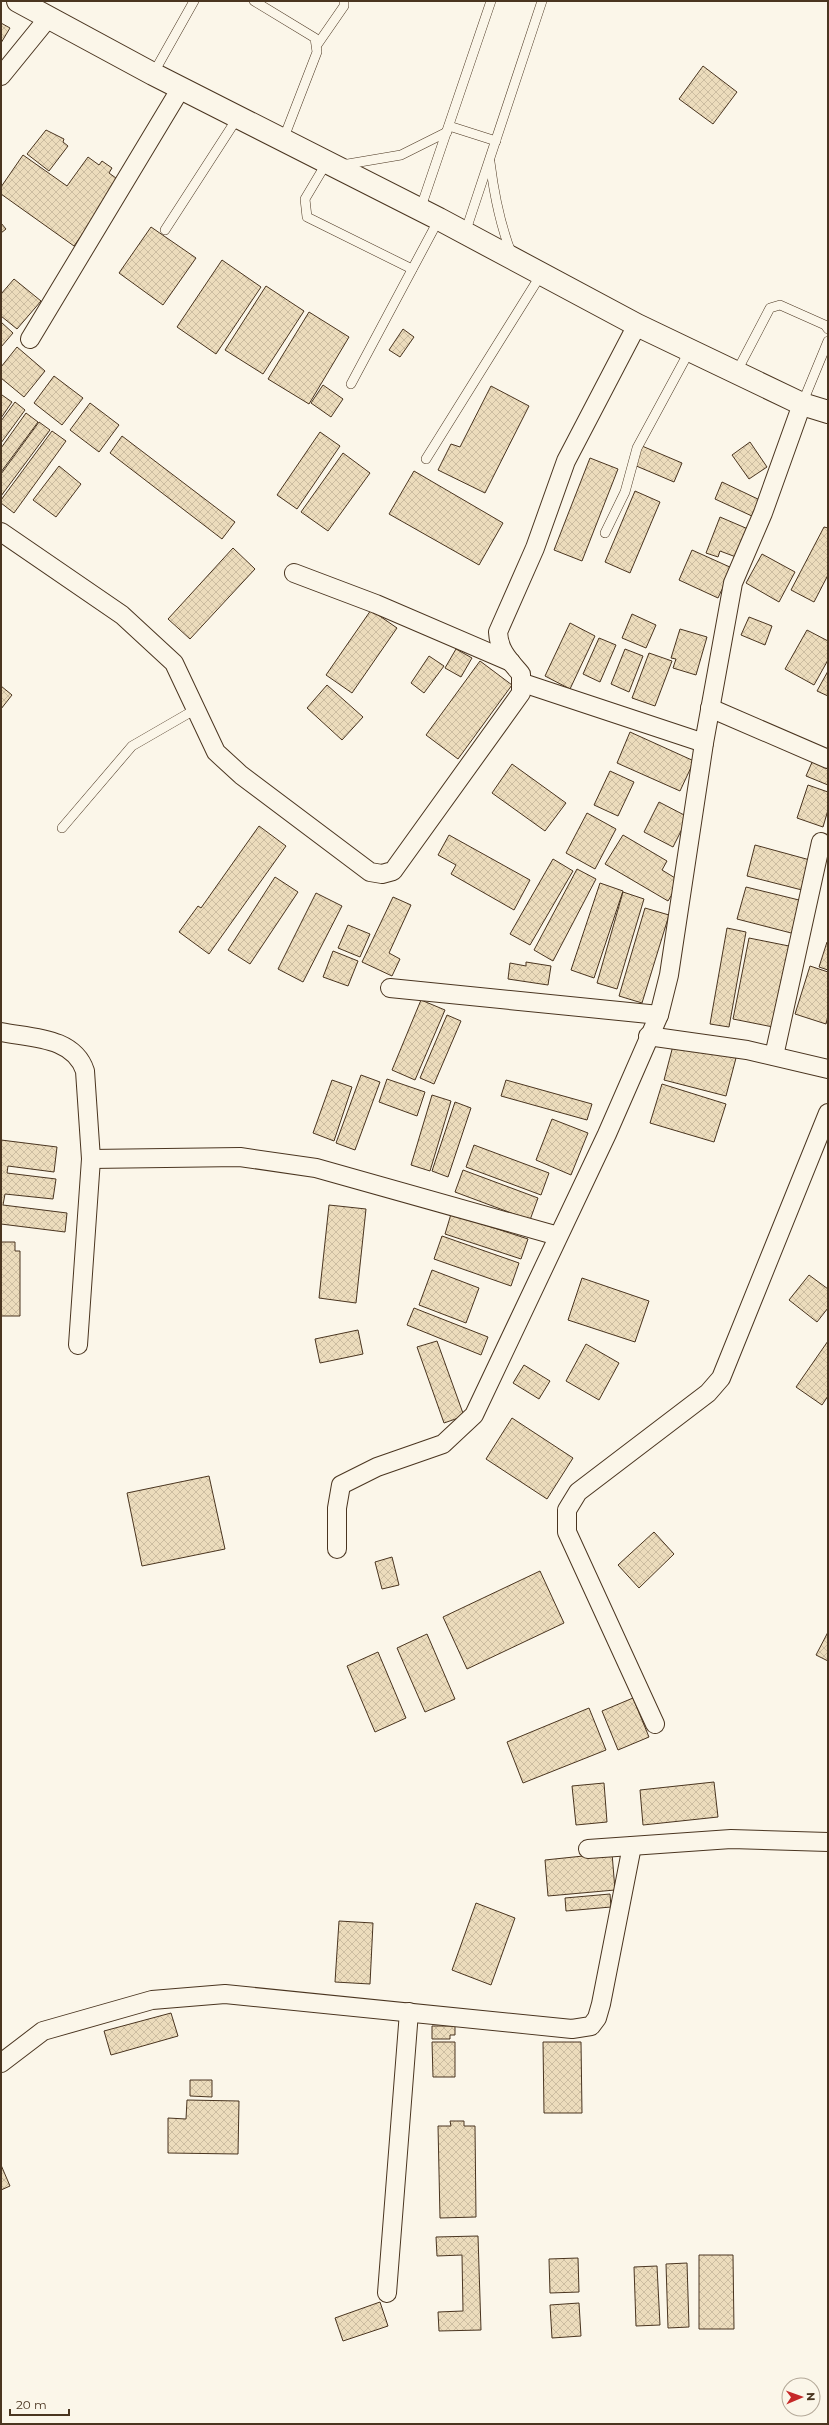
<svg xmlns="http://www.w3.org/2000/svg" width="829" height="2425" font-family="Montserrat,sans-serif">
<defs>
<pattern id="building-cross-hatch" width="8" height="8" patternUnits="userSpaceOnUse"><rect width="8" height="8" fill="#ecdcbc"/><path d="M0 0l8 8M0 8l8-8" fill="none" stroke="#ccbda1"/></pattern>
</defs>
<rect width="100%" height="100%" fill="#fbf6e9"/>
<g fill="url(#building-cross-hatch)" stroke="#4a3520">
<path d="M1,23L10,28L1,43Z"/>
<path d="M703,66L737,92L713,124L679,99Z"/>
<path d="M46,130L64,139L63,142L68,146L49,171L27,154Z"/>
<path d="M23,155L67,186L88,157L99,165L102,161L112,168L109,173L120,181L74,246L1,194V187Z"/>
<path d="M1,223L6,229L1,233Z"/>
<path d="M151,227L196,258L163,305L119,273Z"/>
<path d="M222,260L261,287L216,354L177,327Z"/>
<path d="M14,279L41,301L17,329L1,316V294Z"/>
<path d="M266,286L304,311L263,374L225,350Z"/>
<path d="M309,312L349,337L309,404L268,379Z"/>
<path d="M1,322L13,333L1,347Z"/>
<path d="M403,329L414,337L400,357L389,350Z"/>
<path d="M17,347L45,371L24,397L1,378V367Z"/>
<path d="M54,376L83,398L62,425L34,403Z"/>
<path d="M323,385L343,399L331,417L311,403Z"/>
<path d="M491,386L529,406L485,493L438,470L451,444L460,447Z"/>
<path d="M2,395L12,402L1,418V395Z"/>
<path d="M15,402L25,410L1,443V421Z"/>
<path d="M90,403L119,425L99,452L70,430Z"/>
<path d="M26,413L38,422L1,472V448Z"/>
<path d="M39,422L50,430L1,496V474Z"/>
<path d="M52,431L66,441L14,513L1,503V500Z"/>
<path d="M320,432L340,446L297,509L277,495Z"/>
<path d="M122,436L235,522L222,539L110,453Z"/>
<path d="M750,442L767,467L749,479L732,455Z"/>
<path d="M642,446L682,463L674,482L634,465Z"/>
<path d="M343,453L370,473L328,531L301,512Z"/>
<path d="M590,458L618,469L582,561L554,550Z"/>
<path d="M59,466L81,484L56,517L33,500Z"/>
<path d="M414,471L503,523L479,565L389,514Z"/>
<path d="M722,482L762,501L754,517L715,499Z"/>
<path d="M635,491L660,502L630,573L605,562Z"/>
<path d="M720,517L748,529L736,557L720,551L718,557L706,553Z"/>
<path d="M824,527L828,528V575L814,602L791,590Z"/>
<path d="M233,548L255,569L190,639L168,619Z"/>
<path d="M692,550L732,568L718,598L679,580Z"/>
<path d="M762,554L795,572L779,602L746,583Z"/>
<path d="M371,610L397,628L352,693L326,675Z"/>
<path d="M632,614L656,625L646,648L622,638Z"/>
<path d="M749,617L772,626L765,645L741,635Z"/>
<path d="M570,623L595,636L570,689L545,676Z"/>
<path d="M680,629L707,637L696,675L673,668L676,659L671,658Z"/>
<path d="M807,630L828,641V660L814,685L785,669Z"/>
<path d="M599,638L616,645L600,682L583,674Z"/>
<path d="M456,649L472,658L461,677L445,668Z"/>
<path d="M625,649L643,656L629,692L611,684Z"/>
<path d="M649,653L672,661L655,706L632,698Z"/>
<path d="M429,656L444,666L424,693L411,683Z"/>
<path d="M480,661L512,685L458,759L426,735Z"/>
<path d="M828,671V696L817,691Z"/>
<path d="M327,685L363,717L342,740L307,708Z"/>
<path d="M1,686L12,695L1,709Z"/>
<path d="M630,732L694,761L680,791L617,763Z"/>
<path d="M813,760L828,767V785L806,776Z"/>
<path d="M512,764L566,803L545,831L492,793Z"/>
<path d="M610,771L634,782L618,816L594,805Z"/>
<path d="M808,785L828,792V810L823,827L797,818Z"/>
<path d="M659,802L688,817L673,847L644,832Z"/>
<path d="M587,813L616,829L595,869L566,853Z"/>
<path d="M259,826L286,846L209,954L179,932L198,906L201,908Z"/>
<path d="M449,835L530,880L514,910L451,874L456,865L438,855Z"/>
<path d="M623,835L667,861L662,870L680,881L668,901L605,864Z"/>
<path d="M755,845L810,860L802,890L747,876Z"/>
<path d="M553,859L573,871L530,945L510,934Z"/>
<path d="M577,869L596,879L553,961L534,950Z"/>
<path d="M275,877L298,892L250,964L228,950Z"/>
<path d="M600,883L623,891L594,978L571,970Z"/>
<path d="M746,887L803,901L795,934L737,919Z"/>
<path d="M623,892L644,899L617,989L597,983Z"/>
<path d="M316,893L342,906L303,982L278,969Z"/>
<path d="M393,897L411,905L389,953L400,959L392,976L362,962Z"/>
<path d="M645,908L669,915L642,1003L619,996Z"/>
<path d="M348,925L370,934L360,957L338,948Z"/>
<path d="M727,928L746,932L729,1027L710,1024Z"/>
<path d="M749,938L789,946L773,1027L733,1019Z"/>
<path d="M827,942L828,943V970L819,967Z"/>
<path d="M333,951L358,961L348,986L323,977Z"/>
<path d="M526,962L551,966L548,985L508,979L510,963L526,966Z"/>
<path d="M810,966L828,972V1016L826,1024L795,1014Z"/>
<path d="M421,1000L445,1010L415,1080L392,1070Z"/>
<path d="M447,1015L461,1021L434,1084L420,1078Z"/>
<path d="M674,1042L736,1058L726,1096L664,1080Z"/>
<path d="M361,1075L380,1082L355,1150L336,1143Z"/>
<path d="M387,1079L425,1092L417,1116L379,1102Z"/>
<path d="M332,1080L352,1087L334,1141L313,1133Z"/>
<path d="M506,1080L592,1104L587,1120L501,1096Z"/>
<path d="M662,1084L726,1104L714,1142L650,1123Z"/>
<path d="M432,1095L451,1101L430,1171L411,1165Z"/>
<path d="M455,1102L471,1108L448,1177L432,1171Z"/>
<path d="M552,1119L588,1133L571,1175L536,1160Z"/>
<path d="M1,1140L57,1147L54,1172L8,1166L7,1173L56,1179L53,1199L5,1194L3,1205L67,1213L65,1232L1,1224Z"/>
<path d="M474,1145L549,1173L541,1195L466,1167Z"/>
<path d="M463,1170L538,1198L530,1220L455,1192Z"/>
<path d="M329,1205L366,1209L356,1303L319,1298Z"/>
<path d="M451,1214L528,1239L521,1259L445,1234Z"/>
<path d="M442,1236L519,1263L511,1286L434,1259Z"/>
<path d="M1,1242H15V1251H20V1316H1Z"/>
<path d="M432,1270L479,1288L466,1323L419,1305Z"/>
<path d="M809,1275L828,1289V1308L817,1322L789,1300Z"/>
<path d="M582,1278L649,1301L635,1342L568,1320Z"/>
<path d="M414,1308L488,1337L481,1355L407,1325Z"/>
<path d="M358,1330L363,1354L320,1363L315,1339Z"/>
<path d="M437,1341L464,1416L444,1423L417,1347Z"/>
<path d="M828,1341V1396L822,1405L796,1387Z"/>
<path d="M586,1344L619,1363L599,1400L566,1381Z"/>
<path d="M524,1365L550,1381L539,1399L513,1383Z"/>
<path d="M512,1418L573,1458L547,1499L486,1459Z"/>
<path d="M209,1476L225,1549L142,1566L127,1493Z"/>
<path d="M654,1532L674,1554L639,1588L618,1565Z"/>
<path d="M392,1557L399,1585L382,1589L375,1562Z"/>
<path d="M540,1571L564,1623L467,1669L443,1617Z"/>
<path d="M828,1632V1661L816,1655Z"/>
<path d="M427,1634L455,1699L425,1712L397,1648Z"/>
<path d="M378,1652L406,1718L375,1732L347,1666Z"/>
<path d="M633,1698L649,1737L618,1750L602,1711Z"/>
<path d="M589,1708L606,1750L523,1783L507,1742Z"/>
<path d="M714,1782L718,1817L643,1825L640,1790Z"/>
<path d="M604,1783L607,1822L576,1825L572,1786Z"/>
<path d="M612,1853L615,1890L548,1896L545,1860Z"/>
<path d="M610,1894L611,1907L566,1911L565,1898Z"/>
<path d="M476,1903L515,1918L491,1985L452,1970Z"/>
<path d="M339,1921L373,1923L370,1984L335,1982Z"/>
<path d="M171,2013L178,2036L111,2055L104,2031Z"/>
<path d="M432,2026H455V2035H450V2039H432Z"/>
<path d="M432,2042H455V2077H433Z"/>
<path d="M543,2042H581L582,2113H544Z"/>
<path d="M190,2080H212V2097L190,2096Z"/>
<path d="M187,2100L239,2101L238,2154L168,2153V2118L186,2119Z"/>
<path d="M450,2121H464V2126H475L476,2217L440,2218L438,2126H451Z"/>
<path d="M1,2165L10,2186L1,2190Z"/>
<path d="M478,2236L481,2330L439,2331L438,2312L463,2311L462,2255L437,2256L436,2237Z"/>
<path d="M699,2255H733L734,2329H699Z"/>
<path d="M578,2258L579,2292L550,2293L549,2259Z"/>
<path d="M687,2263L689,2327L668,2328L666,2264Z"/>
<path d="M657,2266L660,2325L636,2326L634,2267Z"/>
<path d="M380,2302L388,2326L343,2341L335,2318Z"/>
<path d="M579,2303L581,2336L552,2338L550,2305Z"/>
</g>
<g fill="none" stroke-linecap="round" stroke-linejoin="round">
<g stroke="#4a3520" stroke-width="10">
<g id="lane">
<path d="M254,1L315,38L317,52L283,140"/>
<path d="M317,45L344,6V1"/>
<path d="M153,74L194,1"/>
<path d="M449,126L496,141"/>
<path d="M327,162L305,199L307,217L412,269"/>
<path d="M490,162C494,194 500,225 512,255"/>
<path d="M342,165L401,155L447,132"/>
<path d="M420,210L491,1"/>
<path d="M165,230L238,117"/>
<path d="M465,233L542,1"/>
<path d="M736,373L770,308L780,305L825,325L828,329"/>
<path d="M351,384L439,219"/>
<path d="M802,404L828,341"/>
<path d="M426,459L542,273"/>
<path d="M605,533L625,492L637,448L690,350"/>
<path d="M62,828L132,746L196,709"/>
</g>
</g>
<g stroke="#4a3520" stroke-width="20">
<g id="street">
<path d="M1,76L49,17"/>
<path d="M30,339L181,88"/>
<path d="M1,532L122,615L174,663L216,752L241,775L370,872L382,874L393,871L521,693V674C509,660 499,651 498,632L535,548L566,461L637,325"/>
<path d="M294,573L376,604L511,662"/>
<path d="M523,683L704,743"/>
<path d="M710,708L828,759"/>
<path d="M390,988L659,1015"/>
<path d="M1,1032C32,1038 74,1037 85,1071L91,1159L78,1345"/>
<path d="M648,1036L747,1050L828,1069"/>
<path d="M774,1056L821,842"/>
<path d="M91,1159L240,1157L316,1168L558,1236"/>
<path d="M337,1549V1508L341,1485L377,1467L443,1444L474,1415L607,1134L659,1015L669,975L704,743L733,583L763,513L802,404"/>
<path d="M655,1724L567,1532V1510L578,1492L708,1393L721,1378L828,1113"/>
<path d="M588,1849L731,1839L828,1842"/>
<path d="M1,2063L43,2031L152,2000L225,1994L572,2029L591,2026L597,2018L601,2004L632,1846"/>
<path d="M387,2293L409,2012"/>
</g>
</g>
<g stroke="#4a3520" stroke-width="24">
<path id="secondary" d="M18,1L153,74L439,219L637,325L802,404L828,412"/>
</g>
<use href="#lane" stroke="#fbf6e9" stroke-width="9"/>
<use href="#street" stroke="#fbf6e9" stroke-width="18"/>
<use href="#secondary" stroke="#fbf6e9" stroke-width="22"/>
</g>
<rect width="829" height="2425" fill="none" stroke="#4a3520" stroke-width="4"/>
<g transform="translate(801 2397) rotate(88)"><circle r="19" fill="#fbf6e9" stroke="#b4a999"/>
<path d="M0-3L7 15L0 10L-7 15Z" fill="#c62828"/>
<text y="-6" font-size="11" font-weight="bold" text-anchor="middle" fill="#4a3520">N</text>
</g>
<path d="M10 2409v6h59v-6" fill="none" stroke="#4a3520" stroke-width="2"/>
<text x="16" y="2409" font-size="12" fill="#4a3520" stroke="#fbf6e9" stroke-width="3" paint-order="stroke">20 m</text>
</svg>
